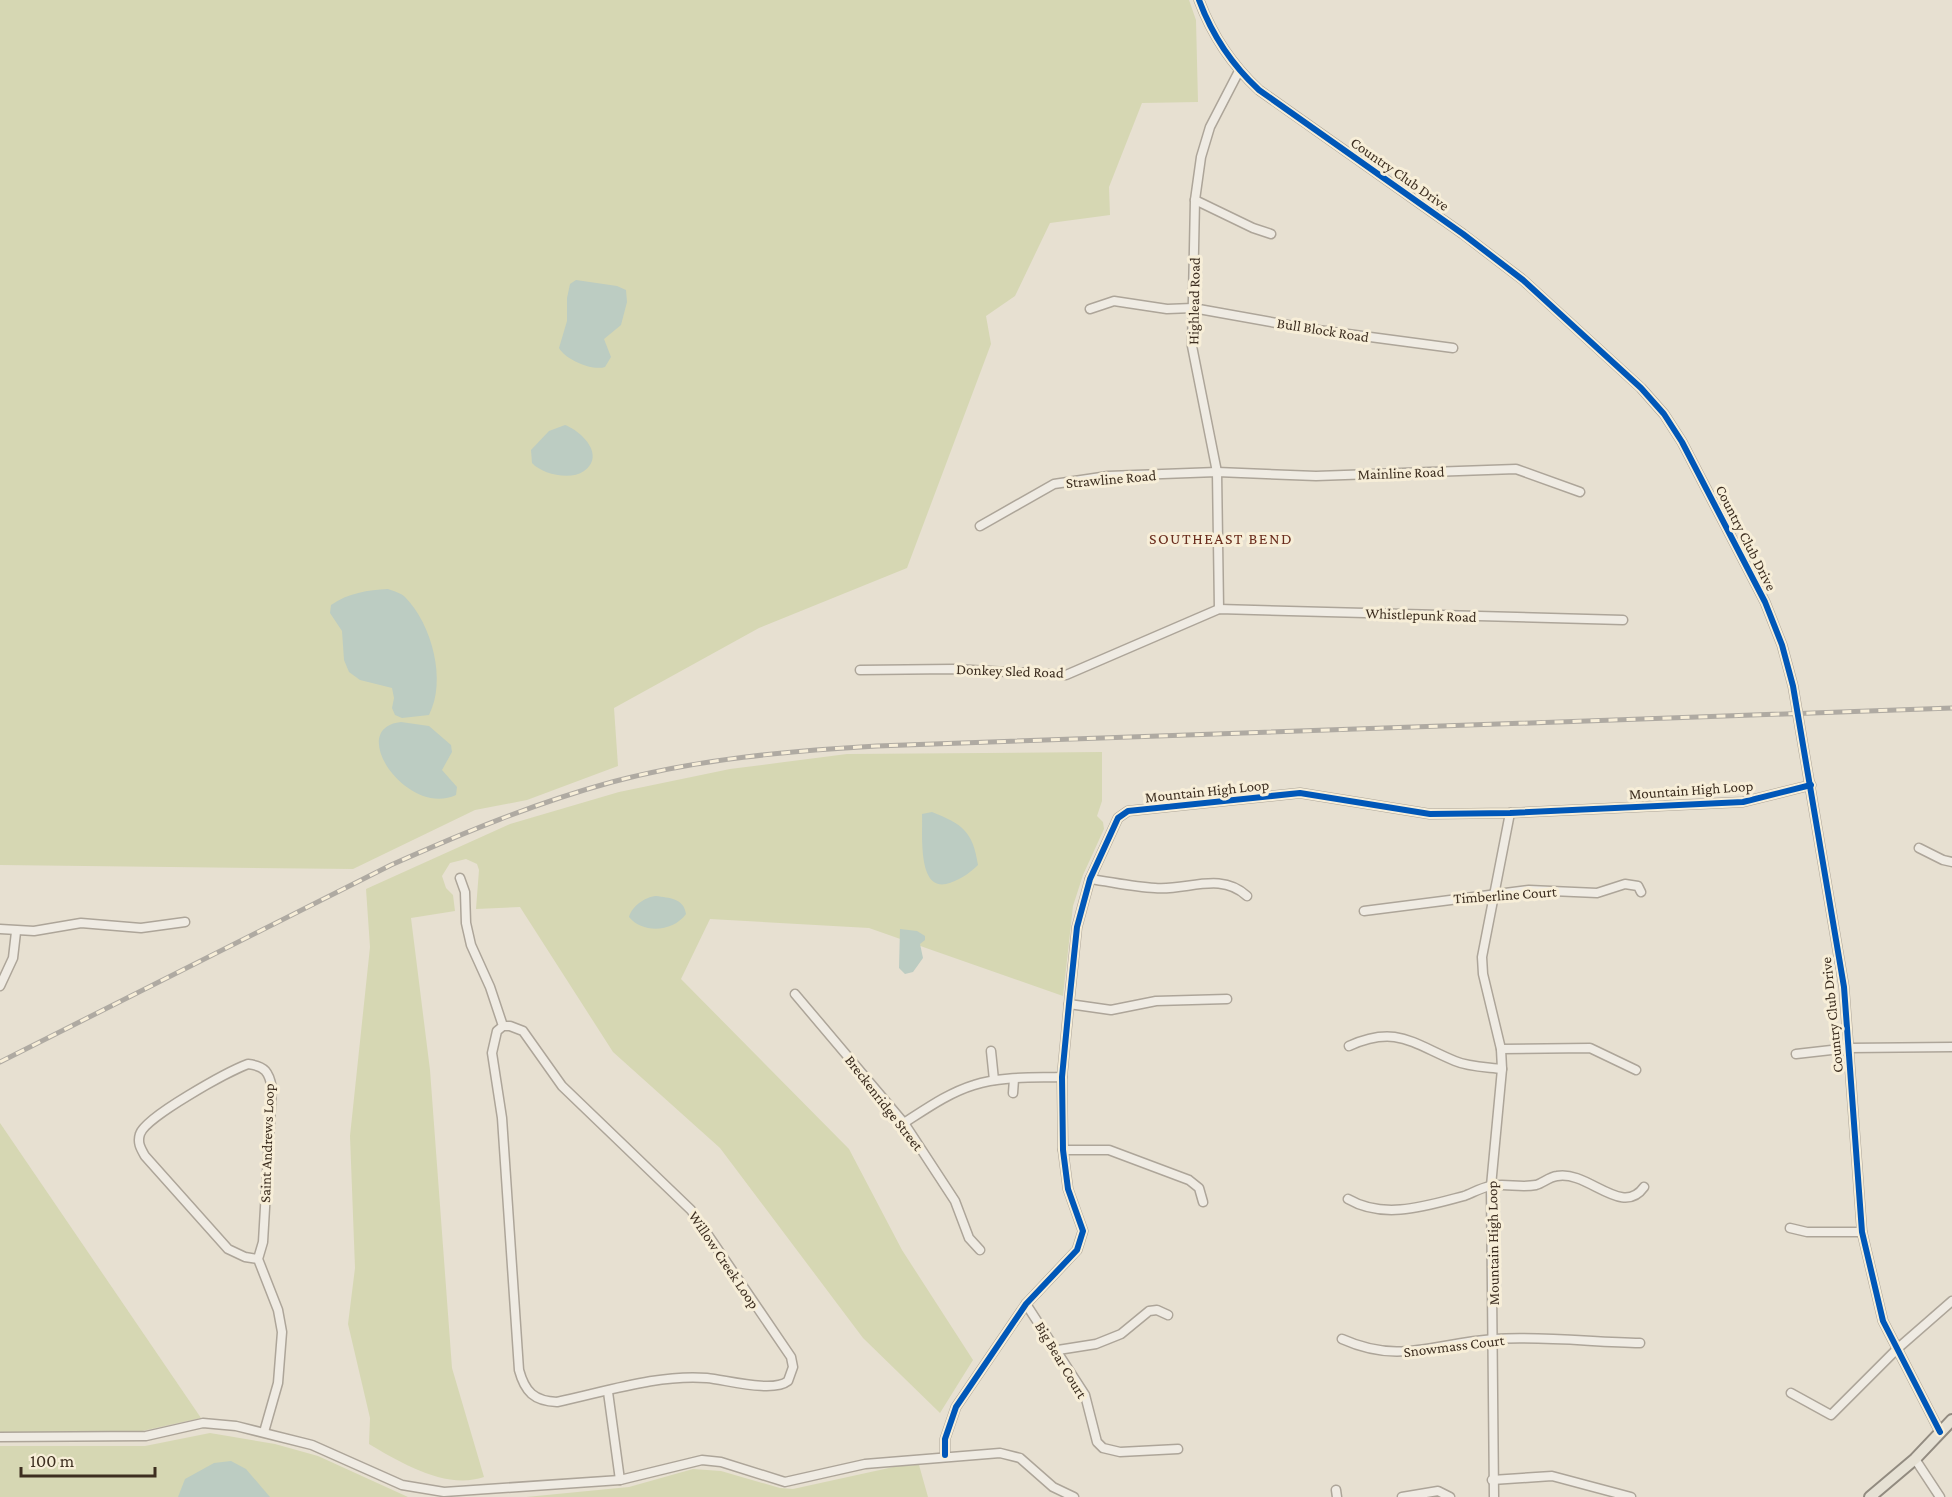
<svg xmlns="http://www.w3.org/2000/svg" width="1952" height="1497" font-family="'Crimson Pro',serif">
<rect width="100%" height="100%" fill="#e7e0d1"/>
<g fill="#d6d7b3">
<path d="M0,0H1189L1196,20L1198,102L1142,103L1109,187L1110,215L1050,223L1015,296L986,316L991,344L907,568L759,628L614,708L618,766L527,800L475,810L353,869L0,865Z"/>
<path d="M1102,752V801L1097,816L1103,822L1104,829L1083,875L1073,906L1063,996L869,928L710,919L681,979L849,1149L902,1250L973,1360L940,1413L863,1338L720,1148L613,1052L520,907L476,909L479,870L477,864L466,859L450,863L442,876L446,888L453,895L455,911L411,918L430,1070L452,1368L484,1477C446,1490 401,1463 369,1444L370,1418L348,1324L355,1268L350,1136L370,947L366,889L510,824L619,792L730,769L847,754Z"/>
<path d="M0,1123L201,1418L133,1433L0,1432Z"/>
<path d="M210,1433L275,1444L318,1456L408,1497H0V1446H145Z"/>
<path d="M919,1465L928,1497H526L629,1487L693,1469L721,1471L780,1488L793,1489L898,1466Z"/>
</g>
<g fill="#bcccc2">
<path d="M576,280L617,286L626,290L627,302L621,325L604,339L611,357L605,367C592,371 566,360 559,348L567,321V298L570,284Z"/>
<path d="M565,425C581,431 606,455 584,471C570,481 542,474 532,463L531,450L549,431Z"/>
<path d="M388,589C393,591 401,593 405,597C432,624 447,681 429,715L402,718L395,715L392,708L394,698L392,688L360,680L349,672L344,660L342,631L330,613L331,605C348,593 368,590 388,589Z"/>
<path d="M401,722L429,726L451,745L452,752L442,770L457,787L456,795C407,818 345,728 401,722Z"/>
<path d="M932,812C962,824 973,831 978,865C969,874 958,881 946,884C917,890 923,832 922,814Z"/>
<path d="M656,896C669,898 684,898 686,914C673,932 643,934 629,917C632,906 645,897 656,896Z"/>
<path d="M900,929L917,931L925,936V940L920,944L923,958L913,972L905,974L899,968Z"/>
<path d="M231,1461L246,1469L270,1497H178L185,1479L214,1463Z"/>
</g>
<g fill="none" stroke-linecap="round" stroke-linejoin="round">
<g stroke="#ada599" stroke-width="11">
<g id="minor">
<path d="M1199,0C1212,35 1232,65 1259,90L1463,234L1523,280L1641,388L1664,414L1682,442L1765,602L1782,645L1793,686L1844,987L1862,1232L1883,1321L1940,1432"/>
<path d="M1195,200L1253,228L1271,234"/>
<path d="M1090,309L1114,301L1167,309L1193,308L1310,329L1453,348"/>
<path d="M980,526L1054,484L1108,476L1217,472L1316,476L1516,469L1580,492"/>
<path d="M1219,609L1217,472L1192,346L1195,200L1201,157L1210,127L1239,71"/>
<path d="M860,670L953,669L1066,675L1219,609L1623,620"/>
<path d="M1919,848L1943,860L1952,862"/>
<path d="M460,878L465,892L466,923L471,945L490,987L503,1026L497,1031L492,1053L502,1118L519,1370C525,1392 534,1401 557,1402C605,1392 658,1374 707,1378C727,1380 773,1393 788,1381L793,1367L791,1357L691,1210L562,1086L523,1031L510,1026H503"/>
<path d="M1090,879C1112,882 1133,887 1155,888C1187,891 1220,871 1247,896"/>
<path d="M1364,911L1529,890L1597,893L1625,884L1638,886L1641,892"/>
<path d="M0,929L34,931L81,923L141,928L185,922"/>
<path d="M0,986L13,958L16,932"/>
<path d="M795,994L904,1123L955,1201L969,1238L980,1250"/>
<path d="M1069,1004L1111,1010L1156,1001L1227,999"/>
<path d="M1349,1046C1396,1025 1412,1043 1455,1061C1469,1067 1487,1067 1502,1069"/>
<path d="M1501,1049L1590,1048L1636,1070"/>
<path d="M991,1051L994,1080"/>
<path d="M1796,1054L1849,1048L1952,1047"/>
<path d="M1013,1093L1014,1079"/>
<path d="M904,1123C926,1109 948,1093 974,1085C1001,1076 1034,1078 1062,1077"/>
<path d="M1063,1150H1109L1189,1180L1199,1188L1203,1202"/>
<path d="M1348,1199C1384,1220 1426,1206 1464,1196C1472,1193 1481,1188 1490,1186C1505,1183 1520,1188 1536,1185C1543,1183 1549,1177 1557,1176C1588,1170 1622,1218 1644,1187"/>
<path d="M1790,1228L1807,1232H1862"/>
<path d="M258,1259L245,1257L228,1249L145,1156C141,1149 137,1143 140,1134C145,1117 229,1071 248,1064C265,1066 269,1072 272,1088L263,1242L258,1259L278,1310L282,1332L278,1383L264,1432"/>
<path d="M1026,1304L1085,1395L1097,1442L1103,1448L1120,1452L1178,1449"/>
<path d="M1342,1339C1400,1365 1435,1343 1494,1339C1542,1336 1592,1342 1640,1343"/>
<path d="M1058,1350L1096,1344L1121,1334L1149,1311L1157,1310L1168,1315"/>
<path d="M608,1392L620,1480"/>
<path d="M1791,1393L1831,1415L1897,1349L1952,1301"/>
<path d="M0,1437L146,1436L203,1423L236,1426L312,1445L402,1485L444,1492L620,1480L702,1460L721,1462L785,1482L865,1464L1000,1453L1020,1458L1053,1487L1074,1497"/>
<path d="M945,1455V1439L956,1407L1026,1304L1077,1250L1083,1231L1068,1189L1063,1150L1062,1077L1069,1004L1077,927L1090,879L1118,818L1128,811L1300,793L1430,814L1510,813L1743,802L1811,785"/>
<path d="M1915,1459L1940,1497"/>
<path d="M1492,1480L1552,1476L1631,1497"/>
<path d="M1336,1490L1337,1497"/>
<path d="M1402,1497L1438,1491L1450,1497"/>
<path d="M1494,1497L1491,1186L1502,1069L1501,1049L1483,974L1482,957L1510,813"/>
</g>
</g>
<g stroke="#928b80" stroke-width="14">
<path id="major" d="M1870,1497L1915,1459L1952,1420"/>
</g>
<use href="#minor" stroke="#efebe3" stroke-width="8"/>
<use href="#major" stroke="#e6e1d4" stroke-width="10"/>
<g stroke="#afaaa2" stroke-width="5">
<path id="rail" d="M0,1062L391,865C463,833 535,803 612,782C698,759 788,751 877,746L1952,708"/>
</g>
<use href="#rail" stroke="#f7eed8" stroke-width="3" stroke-dasharray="9" stroke-linecap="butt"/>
<g stroke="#f7eed8" stroke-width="10">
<g id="cycleway">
<path d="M1199,0C1212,35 1232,65 1259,90L1463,234L1523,280L1641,388L1664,414L1682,442L1765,602L1782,645L1793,686L1844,987L1862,1232L1883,1321L1940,1432"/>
<path d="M945,1455V1439L956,1407L1026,1304L1077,1250L1083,1231L1068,1189L1063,1150L1062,1077L1069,1004L1077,927L1090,879L1118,818L1128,811L1300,793L1430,814L1510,813L1743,802L1811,785"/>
</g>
</g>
<use href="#cycleway" stroke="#0057b8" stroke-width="6"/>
</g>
<g text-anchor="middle" stroke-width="6" stroke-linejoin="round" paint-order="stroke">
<g font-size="15" fill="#3d2e20" stroke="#f7eed8">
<text transform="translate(1400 174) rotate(35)" y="5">Country Club Drive</text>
<text transform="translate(1194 301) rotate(-89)" y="5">Highlead Road</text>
<text transform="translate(1323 330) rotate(9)" y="5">Bull Block Road</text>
<text transform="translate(1401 473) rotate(-2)" y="5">Mainline Road</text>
<text transform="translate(1111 479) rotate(-5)" y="5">Strawline Road</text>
<text transform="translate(1746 538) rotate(63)" y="5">Country Club Drive</text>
<text transform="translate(1421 615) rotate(2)" y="5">Whistlepunk Road</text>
<text transform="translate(1010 671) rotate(2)" y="5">Donkey Sled Road</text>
<text transform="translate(1691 790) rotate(-4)" y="5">Mountain High Loop</text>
<text transform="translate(1207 791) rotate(-6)" y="5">Mountain High Loop</text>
<text transform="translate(1505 895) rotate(-4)" y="5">Timberline Court</text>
<text transform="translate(1832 1015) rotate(-96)" y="5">Country Club Drive</text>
<text transform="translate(884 1103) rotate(52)" y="5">Breckenridge Street</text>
<text transform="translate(267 1143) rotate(-88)" y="5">Saint Andrews Loop</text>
<text transform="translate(1493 1243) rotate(-91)" y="5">Mountain High Loop</text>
<text transform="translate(724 1260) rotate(56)" y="5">Willow Creek Loop</text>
<text transform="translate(1454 1346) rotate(-7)" y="5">Snowmass Court</text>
<text transform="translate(1061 1360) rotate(59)" y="5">Big Bear Court</text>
</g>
<g font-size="16" letter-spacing="1.5" fill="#6b2e1e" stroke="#f7eed8">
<text x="1221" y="544">SOUTHEAST BEND</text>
</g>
</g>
<path d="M21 1467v9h134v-9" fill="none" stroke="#3d2e20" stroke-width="3"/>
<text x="30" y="1467" font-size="18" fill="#3d2e20" stroke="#f7eed8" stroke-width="4.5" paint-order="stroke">100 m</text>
</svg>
